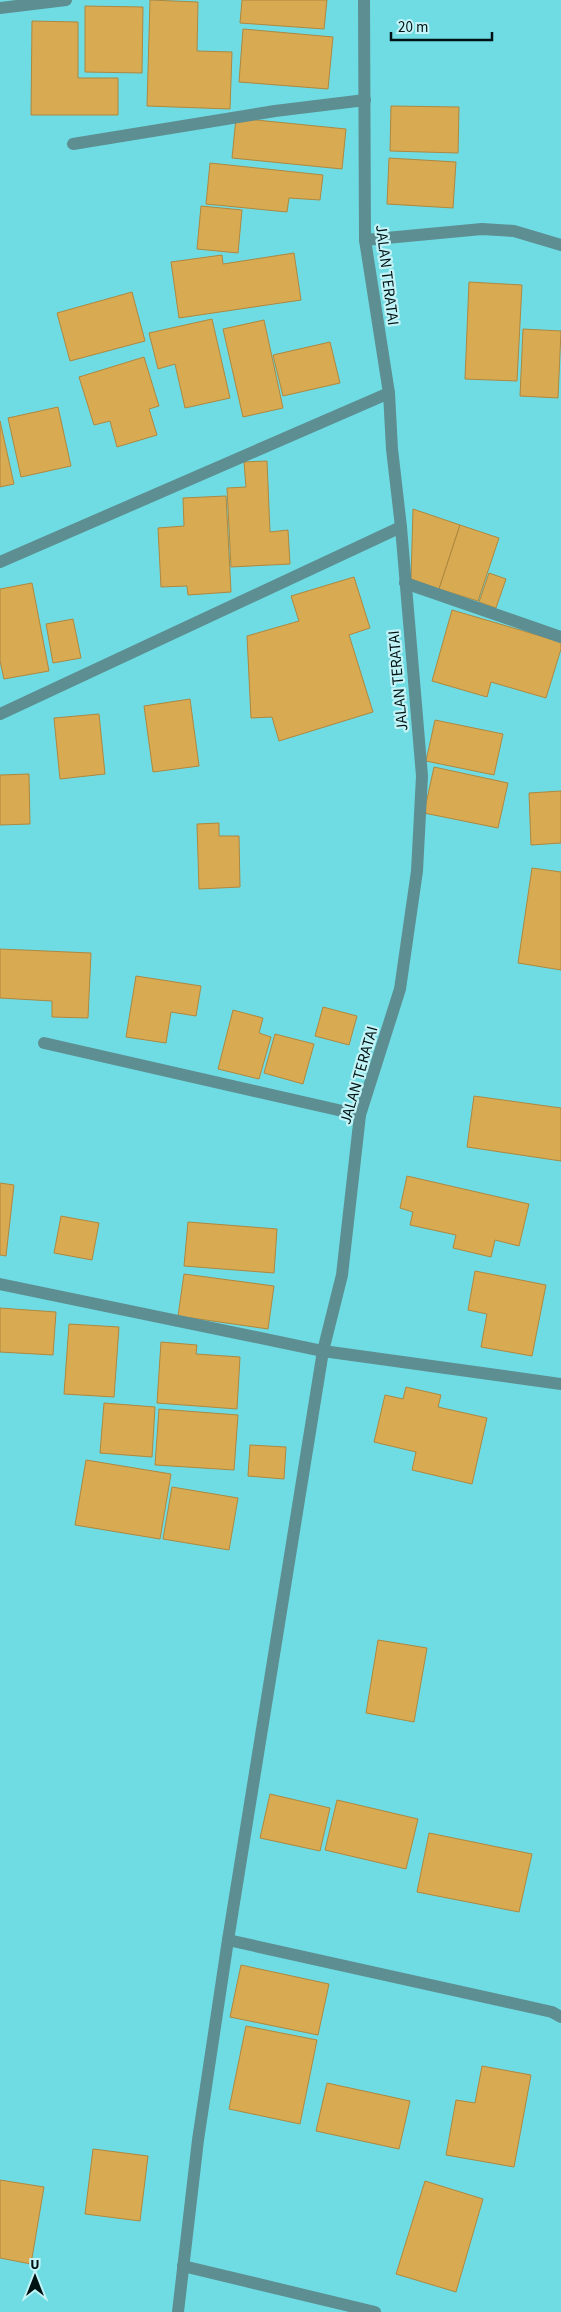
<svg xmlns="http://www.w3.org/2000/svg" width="561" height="2312" font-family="'Source Sans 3',sans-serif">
<rect width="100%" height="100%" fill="#6fdce3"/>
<g fill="#d8aa52" stroke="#ad8841">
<path d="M150,0L198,2L197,51L232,52L230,109L147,106Z"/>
<path d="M242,0H327L324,29L240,23Z"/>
<path d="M85,6L143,7L142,73L85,72Z"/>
<path d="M32,21L78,22V78H118V115H31Z"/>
<path d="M243,29L333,37L328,89L239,82Z"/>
<path d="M391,106L459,107L458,153L390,151Z"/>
<path d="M236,118L346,129L342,169L232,158Z"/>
<path d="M389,158L456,162L453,208L387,204Z"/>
<path d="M210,163L323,175L320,200L289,198L287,212L206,204Z"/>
<path d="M201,206L242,210L238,253L197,249Z"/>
<path d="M294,253L301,300L179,318L171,262L222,255L223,264Z"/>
<path d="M469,282L522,285L517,381L465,379Z"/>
<path d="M132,292L145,341L70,361L57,313Z"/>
<path d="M212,319L230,398L185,408L175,364L158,369L149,333Z"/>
<path d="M264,320L283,408L243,417L223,329Z"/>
<path d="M523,329L561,331L558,398L520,396Z"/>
<path d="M330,342L340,383L283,396L273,355Z"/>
<path d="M144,357L159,406L149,409L157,435L117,447L110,421L94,425L79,377Z"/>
<path d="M58,407L71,466L21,477L8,418Z"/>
<path d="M0,421L14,484L0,487Z"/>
<path d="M267,461L270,532L288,530L290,564L231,567L227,488L246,487L244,462Z"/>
<path d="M226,496L231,592L188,595L187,586L161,587L158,528L184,526L183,498Z"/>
<path d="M413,509L460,525L439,589L411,579Z"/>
<path d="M460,525L499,538L478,601L439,589Z"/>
<path d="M489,573L506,579L496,608L479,602Z"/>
<path d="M354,577L370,628L349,635L373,712L279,741L272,717L251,718L247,636L299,621L291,596Z"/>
<path d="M32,583L49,671L4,679L0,661V589Z"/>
<path d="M452,610L561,642V649L546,698L491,682L487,697L432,681Z"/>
<path d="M73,619L81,658L53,663L46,624Z"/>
<path d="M190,699L199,766L153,772L144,706Z"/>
<path d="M99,714L105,774L60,779L54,718Z"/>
<path d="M435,720L503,734L494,775L426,761Z"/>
<path d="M434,767L508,783L498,828L424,813Z"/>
<path d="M29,774L30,824L0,825V775Z"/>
<path d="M561,791V843L531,845L529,793Z"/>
<path d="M219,823V836H239L240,887L199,889L197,824Z"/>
<path d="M532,868L561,872V970L518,963Z"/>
<path d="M0,949L91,953L88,1018L52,1017V1001L0,998Z"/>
<path d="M136,976L201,986L196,1016L171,1012L166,1043L126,1037Z"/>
<path d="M323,1007L357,1016L349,1045L315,1036Z"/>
<path d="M233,1010L263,1018L259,1033L271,1037L259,1079L218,1069Z"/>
<path d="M275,1034L314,1044L303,1084L264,1073Z"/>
<path d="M474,1096L561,1108V1161L467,1147Z"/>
<path d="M407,1176L529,1204L519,1246L495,1240L491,1257L453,1248L456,1235L410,1225L413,1212L400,1208Z"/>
<path d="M0,1183L14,1185L6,1256L0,1255Z"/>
<path d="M61,1216L99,1223L92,1260L54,1253Z"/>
<path d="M188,1222L277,1229L274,1273L184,1266Z"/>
<path d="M475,1271L546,1285L532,1356L481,1347L487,1314L468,1310Z"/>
<path d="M184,1274L274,1286L268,1329L178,1316Z"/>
<path d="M0,1308L56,1312L53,1355L0,1352Z"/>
<path d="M69,1324L119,1327L114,1397L64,1394Z"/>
<path d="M161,1342L197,1345L196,1354L240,1357L237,1409L157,1403Z"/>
<path d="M406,1387L441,1395L438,1407L487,1418L472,1484L412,1470L416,1452L374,1442L385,1395L403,1399Z"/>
<path d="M104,1403L155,1407L152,1457L100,1453Z"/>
<path d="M159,1409L238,1415L234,1470L155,1465Z"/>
<path d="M250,1445L286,1447L284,1479L248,1476Z"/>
<path d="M86,1460L171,1474L160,1539L75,1525Z"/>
<path d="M172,1487L238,1498L229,1550L163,1539Z"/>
<path d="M378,1640L427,1648L414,1722L366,1713Z"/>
<path d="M270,1794L330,1808L320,1851L260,1838Z"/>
<path d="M337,1800L418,1819L406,1869L325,1850Z"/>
<path d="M429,1833L532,1854L519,1912L417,1892Z"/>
<path d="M241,1965L329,1984L318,2035L230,2017Z"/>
<path d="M246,2026L317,2040L300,2124L229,2109Z"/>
<path d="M482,2066L531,2075L514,2167L446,2155L456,2100L475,2103Z"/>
<path d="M327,2083L410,2101L399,2149L316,2131Z"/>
<path d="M93,2149L148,2156L140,2221L85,2214Z"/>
<path d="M0,2180L44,2187L31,2264L0,2258Z"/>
<path d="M425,2181L483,2199L456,2292L396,2274Z"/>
</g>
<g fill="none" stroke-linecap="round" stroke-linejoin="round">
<g stroke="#5d8e91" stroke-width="12">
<path d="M0,8L66,0"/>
<path d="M73,144L275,111L365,100"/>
<path d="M365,240L482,229L514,231L561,245"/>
<path d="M0,562L389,393"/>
<path d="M405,583L561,637"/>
<path d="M0,714L401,527"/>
<path d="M44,1043L360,1115"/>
<path d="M0,1284L323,1351L561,1384"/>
<path d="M228,1940L552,2012L561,2017"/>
<path d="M183,2266L375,2312"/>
<path d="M178,2312L198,2140L228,1940L323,1351L342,1275L360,1115L400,989L417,871L422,776L401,527L392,449L389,393L365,240L364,0"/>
</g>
</g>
<g text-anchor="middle" stroke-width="4.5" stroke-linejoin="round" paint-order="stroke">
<g font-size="16" fill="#001314" stroke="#c2f3f6">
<text transform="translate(388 275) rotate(83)" y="6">JALAN TERATAI</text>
<text transform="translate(397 681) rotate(-95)" y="6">JALAN TERATAI</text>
<text transform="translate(358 1075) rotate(-74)" y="6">JALAN TERATAI</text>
</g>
</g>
<g transform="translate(35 2277)" stroke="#c2f3f6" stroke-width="4" paint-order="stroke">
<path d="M0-4L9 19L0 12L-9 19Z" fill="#001314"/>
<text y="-8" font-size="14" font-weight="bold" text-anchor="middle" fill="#001314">U</text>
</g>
<path d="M391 32v8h101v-8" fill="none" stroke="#001314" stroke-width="2.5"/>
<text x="398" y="32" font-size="15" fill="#001314" stroke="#c2f3f6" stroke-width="4" paint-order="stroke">20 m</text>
</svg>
